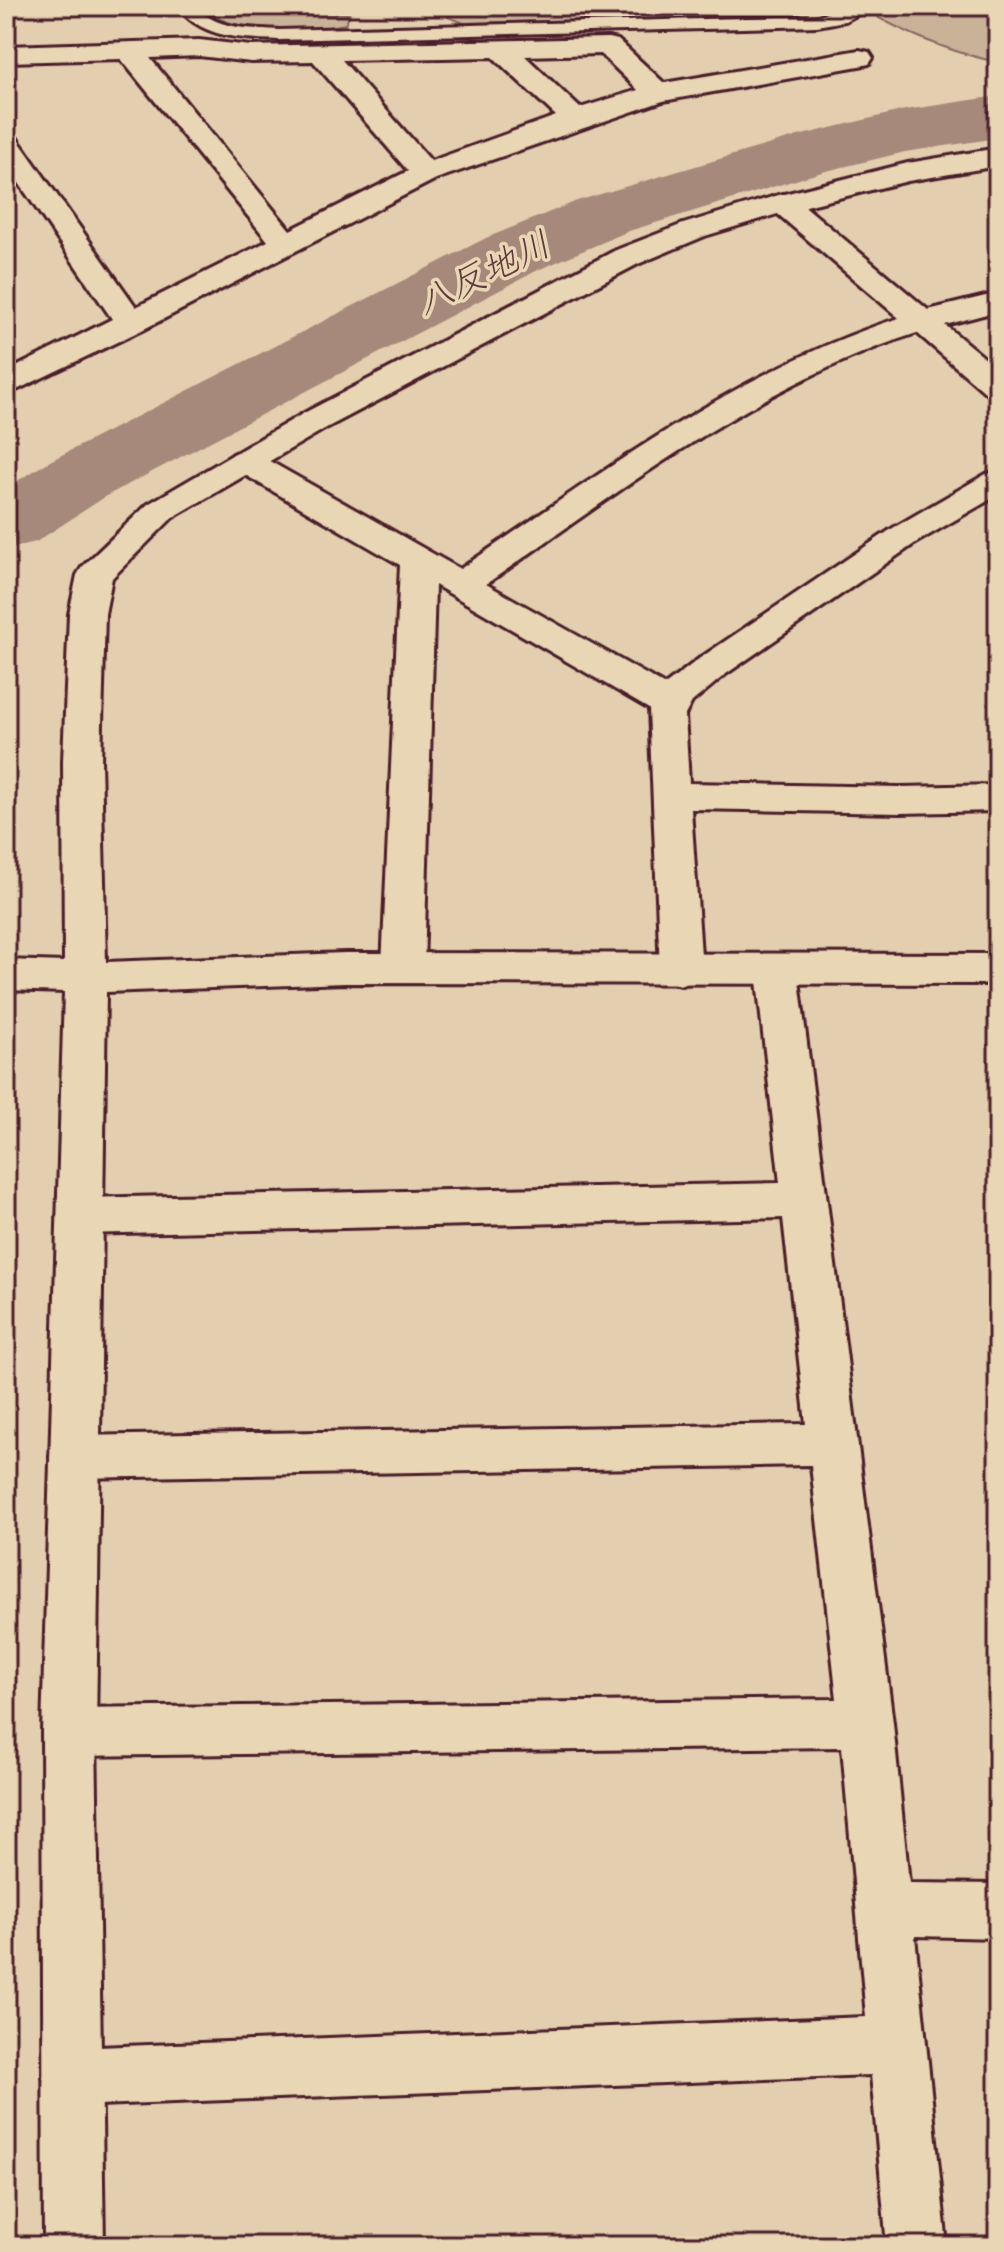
<svg xmlns="http://www.w3.org/2000/svg" width="1004" height="2252" font-family="Caveat,'Klee One',sans-serif">
<rect width="100%" height="100%" fill="#e3cfaf"/>
<filter id="ink" filterUnits="userSpaceOnUse"><feTurbulence type="fractalNoise" baseFrequency=".0125" numOctaves="2"/><feDisplacementMap in="SourceGraphic" scale="16" xChannelSelector="R" yChannelSelector="G"/><feConvolveMatrix kernelMatrix="1 2 1 2 8 2 1 2 1" color-interpolation-filters="sRGB"/></filter>
<g filter="url(#ink)">
<g fill="#cab299" stroke="#8a6862" stroke-width="2">
<path d="M202,6H232L249,13L350,14L345,24C309,32 227,36 202,6Z"/>
<path d="M455,6H792L793,8L788,13L764,16L464,23L448,17V12Z"/>
<path d="M879,6H997L998,62C956,54 917,38 879,18L875,8Z"/>
</g>
<g fill="none" stroke-linecap="round" stroke-linejoin="round">
<path fill="#a6897a" fill-rule="evenodd" d="M998,96V138L905,152L822,172L629,231L538,270L108,495L36,542L6,549V488L50,461L486,238L577,201L798,136L905,110Z"/>
<g stroke="#4a1f2b" stroke-width="6">
<path id="service" d="M177,6H195C217,30 249,28 279,30L817,16L850,6H873L845,21L817,26L279,40C241,38 202,39 177,6Z"/>
</g>
<g stroke="#4a1f2b" stroke-width="6">
<g id="minor">
<path d="M608,38L618,40L664,83L859,50L869,52L873,58L869,64L859,66L663,101L436,179L142,330L6,395V372L112,319L6,164V134L16,137L136,307L268,241L121,59L6,62V46L199,40L251,46ZM601,54L638,90L580,108L525,56ZM199,56L251,62L313,61L408,171L290,230L150,58ZM493,57L556,116L431,161L342,60Z"/>
<path d="M783,194L794,197L928,310L998,293V311L945,325L998,369V396L986,393L917,333C757,384 622,490 486,584L665,685L700,658L893,528L986,474L998,471V495L917,542L726,674L692,702L685,715L689,783L900,787L998,785V811L900,813L691,809L702,970L696,981L681,985L666,981L660,970L649,709L435,585L424,968L418,979L403,983L388,979L382,968L400,565L233,468L228,461L233,454L245,451L257,454L460,569C599,475 737,370 899,318L772,209L768,203L772,197Z"/>
<path d="M777,957L792,961L798,972L893,1723L909,1883L998,1884V1938L915,1936L947,2246H887L871,2075L72,2106L51,2098L43,2077L51,2056L72,2048L866,2017L842,1747L69,1756L50,1749L42,1732L50,1715L69,1708L837,1699L811,1465L74,1478L57,1472L50,1457L57,1442L74,1436L806,1424L783,1218L80,1234L64,1228L57,1216L64,1204L80,1198L780,1183L756,972L762,961Z"/>
</g>
</g>
<g stroke="#4a1f2b" stroke-width="6">
<path id="tertiary" d="M998,148V166L908,181L794,209L705,236L638,264L328,427L172,518L112,578L105,614L101,761L106,962L345,953L998,954V984L345,983L106,992L96,1732L104,2246H44L42,1732L64,992L6,990V960L64,962L63,761L69,614L77,575L82,567L148,504L304,413L616,250L683,224L772,197L908,163Z"/>
</g>
<use href="#service" fill="#e9d6b4" fill-rule="evenodd"/>
<use href="#minor" fill="#e9d6b4" fill-rule="evenodd"/>
<use href="#tertiary" fill="#e9d6b4" fill-rule="evenodd"/>
</g>
</g>
<g text-anchor="middle" stroke-width="7" stroke-linejoin="round" paint-order="stroke">
<g font-size="36" font-style="italic" fill="#613a3f" stroke="#e9d6b4">
<text transform="translate(483 272) rotate(-26)" y="13">八反地川</text>
</g>
</g>
<rect width="1004" height="2252" fill="none" stroke="#e9d6b4" stroke-width="32"/>
<rect x="16" y="16" width="972" height="2220" fill="none" stroke="#4a1f2b" stroke-width="3" filter="url(#ink)"/>
</svg>
